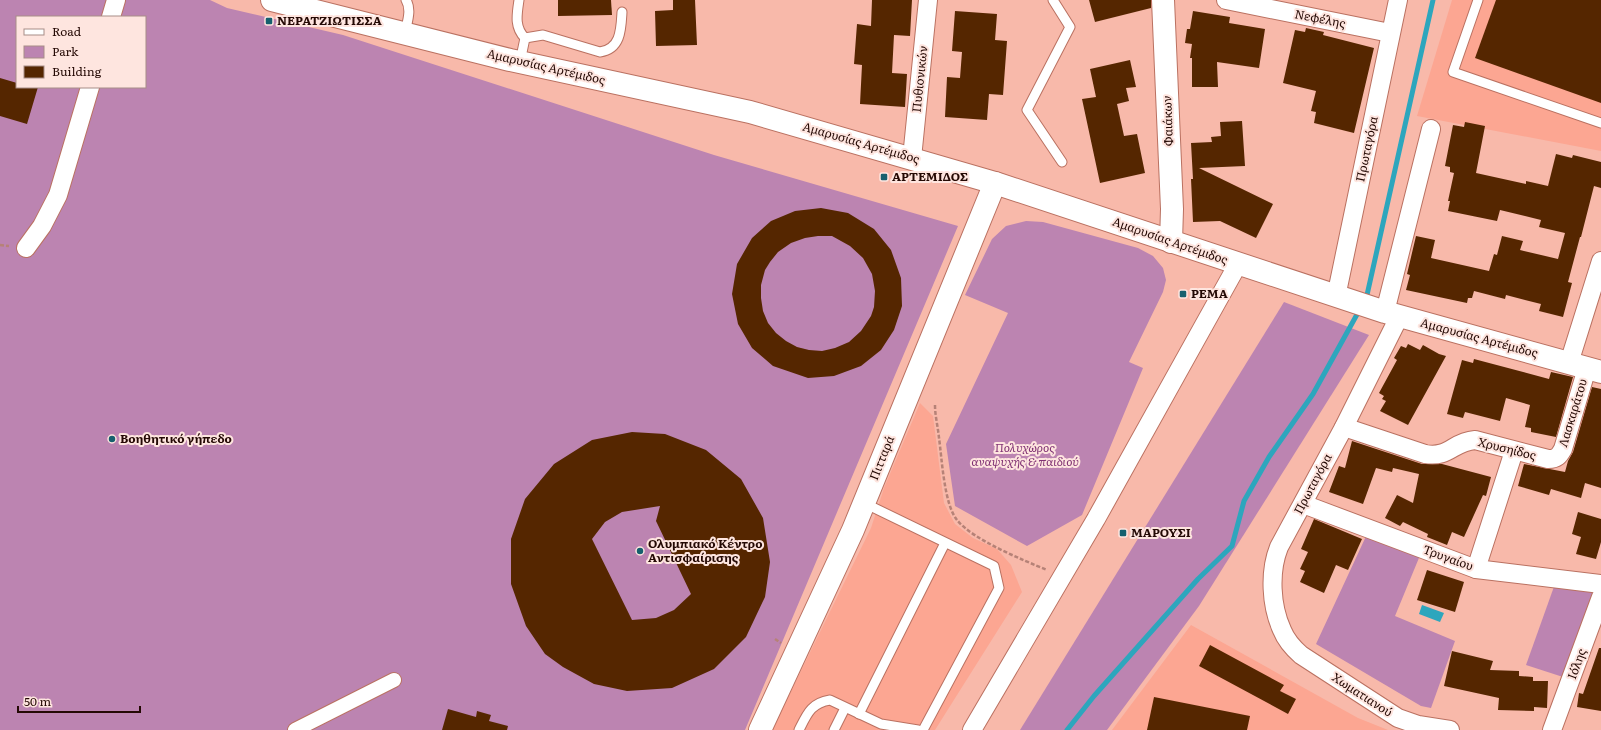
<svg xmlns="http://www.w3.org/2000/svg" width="1601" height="730" font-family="Literata,serif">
<rect width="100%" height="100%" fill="#f8b9aa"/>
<g fill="#fca692">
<path d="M1452,0H1601V151L1417,116Z"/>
<path d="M920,403L933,416L944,503L955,524L973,538L997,549L1011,565L1022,592L935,730H772L871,528L884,488Z"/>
<path d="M1191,625L1358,718L1388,730H1112Z"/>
</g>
<g fill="#bc84b1" fill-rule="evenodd">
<path d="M0,0H210L227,8L343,35L714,155L958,226L745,730H0ZM17,17H145V87H17Z"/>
<path d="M1026,221L1043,222L1138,248L1153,256L1163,268L1166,280L1163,292L1129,362L1143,368L1082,515L1027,546L955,506L946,444L1008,313L965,295L992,239L1006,226Z"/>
<path d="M1284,302L1369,335L1199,606L1107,730H1020Z"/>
<path d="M1368,532L1421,553L1395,616L1455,641L1431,708L1421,706L1316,644Z"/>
<path d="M1556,581L1596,585L1563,677L1526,665Z"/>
</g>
<path fill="#2da6bd" d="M1422,605L1444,613L1440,622L1419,614Z"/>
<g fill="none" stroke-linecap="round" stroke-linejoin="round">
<g stroke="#2da6bd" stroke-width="5">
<path d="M1364,300L1367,295L1433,0"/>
<path d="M1067,730L1094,696L1198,579L1232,546L1244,501L1269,457L1313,394L1360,309"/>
</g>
</g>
<g fill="#552600" fill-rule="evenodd">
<path d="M558,0H611L612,15L558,16Z"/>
<path d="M673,0H695L697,45L656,46L655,11L673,10Z"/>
<path d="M872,0H912L910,36L894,35L892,73L907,74L905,107L860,104L862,65L854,64L857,24L871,26Z"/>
<path d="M1089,0H1151V8L1095,22Z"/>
<path d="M1496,0H1601V103L1475,58Z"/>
<path d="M955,11L997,14L995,40L1007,41L1003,95L989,94L987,120L945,117L947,77L960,78L962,52L952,51Z"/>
<path d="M1193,11L1230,17L1229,23L1265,29L1259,68L1217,62L1218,87H1192V58H1190L1192,44L1185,43L1187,29H1190Z"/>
<path d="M1306,28L1324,32L1323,35L1374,48L1354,133L1314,123L1316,112L1311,111L1316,91L1283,83L1295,30L1305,32Z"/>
<path d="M1130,60L1136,87L1126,88L1129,101L1117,104L1124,136L1137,134L1145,173L1100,183L1082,99L1096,97L1090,69Z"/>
<path d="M0,78L17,83V87H38L27,124L0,116Z"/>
<path d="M1242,121L1245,166L1199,168L1273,204L1256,238L1220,221L1193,222L1191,179H1193L1191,143L1212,142L1211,137L1221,136L1220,122Z"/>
<path d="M1465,122L1485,126L1476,173L1526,184V181L1548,186L1556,154L1572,158L1573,155L1601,162V188L1594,186L1581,237H1580L1568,282L1572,283L1563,317L1539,311L1541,304L1506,295L1505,299L1474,291L1472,298H1468L1467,303L1406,290L1410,275L1407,274L1416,236L1435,240L1431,258L1489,271L1494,254L1497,255L1502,236L1523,241L1520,250L1558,259L1565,233L1539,227L1541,220L1500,210L1497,221L1448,211L1450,201H1448L1454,173L1450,172V167L1445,166L1453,125L1464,127Z"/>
<path d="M821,208L848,213L874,229L891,250L901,278L902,306L894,330L881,350L861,366L834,376L808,378L773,366L752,348L738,324L732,294L737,264L752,238L771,221L795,211ZM818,236H832L850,246L863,258L872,274L875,291L874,307L871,316L861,331L849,342L835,348L822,351L809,350L797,347L786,341L776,333L768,323L763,311L761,298V285L765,270L770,262L778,252L791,243L805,238Z"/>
<path d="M1408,344L1420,350L1423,345L1439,354L1446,356L1408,425L1380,411L1386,401L1382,399L1384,396L1379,393L1397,360L1394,358L1401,346L1406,348Z"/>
<path d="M1474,359L1549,379L1551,372L1573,377L1556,437L1531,432V428L1525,427L1530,405L1506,398L1500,421L1465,412L1463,418L1447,414L1462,360L1473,363Z"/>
<path d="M1592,387L1601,389V488L1585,483L1581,498L1551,489L1549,495L1518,486L1524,464L1565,472L1568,461L1573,452Z"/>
<path d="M632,432L665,434L706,450L741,479L763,518L770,562L765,597L746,637L714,669L672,688L627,691L594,684L563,667L545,654L526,626L511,584V539L525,499L554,464L592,440ZM660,506L656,521L691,594L674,610L656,618L632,620L592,539L605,522L622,512Z"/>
<path d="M1352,441L1422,464H1442L1491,477L1486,496L1483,495L1464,537L1452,532L1447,545L1427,537L1428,534L1403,522L1400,526L1385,518L1397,495L1413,503L1419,474L1393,468L1392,472L1376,468L1363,504L1329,492L1339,466L1345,468Z"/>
<path d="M1578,512L1601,519V542L1596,559L1576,554L1581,537L1572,534Z"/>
<path d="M1314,519L1362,539L1348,570L1336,565L1324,593L1300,582L1305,571L1300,569L1308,552L1301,549Z"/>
<path d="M1427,570L1464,582L1455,612L1417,600Z"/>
<path d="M1210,645L1284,685L1280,691L1296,699L1288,714L1199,666Z"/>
<path d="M1599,648H1601V711L1577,707L1579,693L1583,694Z"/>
<path d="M1452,651L1493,661L1490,670L1519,671V676L1533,677V681H1548L1547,708L1534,707V711L1498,710L1499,698L1444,686Z"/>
<path d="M1154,697L1250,716L1247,730H1147Z"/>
<path d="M448,709L476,717L477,711L491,715L489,721L508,726L507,730H442Z"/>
</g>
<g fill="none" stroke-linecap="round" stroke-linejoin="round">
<g stroke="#ba7161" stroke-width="11">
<g id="service">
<path d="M519,0C517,14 514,27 525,38"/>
<path d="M1053,0L1070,27L1027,110L1062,162"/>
<path d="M1478,0L1453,72L1601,123"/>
<path d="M405,33C407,22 412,10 406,0"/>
<path d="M520,62L525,38L543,35L600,52C621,49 621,29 622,12"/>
<path d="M864,503L994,566L999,588L923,730"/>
<path d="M859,714L945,543"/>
<path d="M799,730C807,714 811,703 830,700L881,724L918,730"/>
<path d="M834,730L845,708"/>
</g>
</g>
<g stroke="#ba7161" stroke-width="16">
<path id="pedestrian" d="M295,730L394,680"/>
</g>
<g stroke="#ba7161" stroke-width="20">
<g id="minor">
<path d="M1226,0L1390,33"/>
<path d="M111,17L116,0"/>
<path d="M912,158L928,0"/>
<path d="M26,248L42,226L58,195L90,87"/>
<path d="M1336,297L1398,0"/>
<path d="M1385,312L1431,129"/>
<path d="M1399,317L1344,427L1279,547C1269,572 1271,606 1282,630C1286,640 1293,648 1301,655L1398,718L1418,725L1450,730"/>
<path d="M1569,363L1601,261"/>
<path d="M1344,427L1425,454C1450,458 1452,442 1475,440L1548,459C1557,459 1559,456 1563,449L1587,368"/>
<path d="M1303,504L1476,569L1601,584"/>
<path d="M1476,569L1514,451"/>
<path d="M972,730L1096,519L1238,264"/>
<path d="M1552,730L1601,597"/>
</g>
</g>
<g stroke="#ba7161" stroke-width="24">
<g id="tertiary">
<path d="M1163,0L1172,209L1171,242"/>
<path d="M760,730L853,530L995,183"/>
</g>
</g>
<g stroke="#ba7161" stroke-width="24">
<path id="secondary" d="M272,0L510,60L750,112L995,183L1385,312L1601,372"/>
</g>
<g stroke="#b68277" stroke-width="2.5" stroke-dasharray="4 2" stroke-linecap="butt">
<path d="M0,245L9,246"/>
<path d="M935,405C935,416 938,427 939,438C942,459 944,504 957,520C973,540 1023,560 1047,570"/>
<path d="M775,639L781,643"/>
</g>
<use href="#service" stroke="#fff" stroke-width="9"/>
<use href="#pedestrian" stroke="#fff" stroke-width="14"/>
<use href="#minor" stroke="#fff" stroke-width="18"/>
<use href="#tertiary" stroke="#fff" stroke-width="22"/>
<use href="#secondary" stroke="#fff" stroke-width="22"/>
</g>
<g fill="#16606e" stroke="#fee5df" stroke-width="1.5">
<rect x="265" y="17" width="8" height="8" rx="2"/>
<rect x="880" y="173" width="8" height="8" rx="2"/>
<rect x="1179" y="290" width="8" height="8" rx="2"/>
<circle cx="112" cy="439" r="4"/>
<rect x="1119" y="529" width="8" height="8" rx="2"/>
<circle cx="640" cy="551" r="4"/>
</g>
<g text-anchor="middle" stroke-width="4" stroke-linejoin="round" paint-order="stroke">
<g font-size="12" fill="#240904" stroke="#fee5df">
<text transform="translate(1320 19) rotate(11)" y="4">Νεφέλης</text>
<text transform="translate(546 67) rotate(13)" y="4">Αμαρυσίας Αρτέμιδος</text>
<text transform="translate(920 79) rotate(-84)" y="4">Πυθιονικών</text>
<text transform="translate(1168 121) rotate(-92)" y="4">Φαιάκων</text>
<text transform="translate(861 143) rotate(16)" y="4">Αμαρυσίας Αρτέμιδος</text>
<text transform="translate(1367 149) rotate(-78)" y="4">Πρωταγόρα</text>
<text transform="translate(1170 241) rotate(19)" y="4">Αμαρυσίας Αρτέμιδος</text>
<text transform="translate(1479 338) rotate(15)" y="4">Αμαρυσίας Αρτέμιδος</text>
<text transform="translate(1573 413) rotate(-73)" y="4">Λασκαράτου</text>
<text transform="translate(1507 449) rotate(14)" y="4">Χρυσηίδος</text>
<text transform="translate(882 458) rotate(-68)" y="4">Πιτταρά</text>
<text transform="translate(1313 484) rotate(-62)" y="4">Πρωταγόρα</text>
<text transform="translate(1448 558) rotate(20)" y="4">Τρυγαίου</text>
<text transform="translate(1577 664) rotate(-70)" y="4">Ιόλης</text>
<text transform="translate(1362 695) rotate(33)" y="4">Χωματιανού</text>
</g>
<g font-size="12" font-weight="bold" fill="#240904" stroke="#fee5df" text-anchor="start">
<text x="277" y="25">ΝΕΡΑΤΖΙΩΤΙΣΣΑ</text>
<text x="892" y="181">ΑΡΤΕΜΙΔΟΣ</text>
<text x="1191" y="298">ΡΕΜΑ</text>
<text x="120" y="443">Βοηθητικό γήπεδο</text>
<text x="1131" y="537">ΜΑΡΟΥΣΙ</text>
<text x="648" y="548">Ολυμπιακό Κέντρο<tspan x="648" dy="14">Αντισφαίρισης</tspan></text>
</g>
<g font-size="12" font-style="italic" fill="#803274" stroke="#fee5df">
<text x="1025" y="452">Πολυχώρος<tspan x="1025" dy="14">αναψυχής &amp; παιδιού</tspan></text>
</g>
</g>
<rect x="16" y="16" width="130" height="72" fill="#fee5df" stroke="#a78d87"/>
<rect x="24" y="29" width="20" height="6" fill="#ffffff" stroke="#a78d87"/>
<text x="52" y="36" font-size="12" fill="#240904">Road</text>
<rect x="24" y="46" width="20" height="12" fill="#bc84b1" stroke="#a78d87"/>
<text x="52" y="56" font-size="12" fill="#240904">Park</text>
<rect x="24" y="66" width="20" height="12" fill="#552600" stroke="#a78d87"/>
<text x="52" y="76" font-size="12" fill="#240904">Building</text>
<path d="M18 706v6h122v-6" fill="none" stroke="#240904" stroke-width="2"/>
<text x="24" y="706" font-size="12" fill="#240904" stroke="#fee5df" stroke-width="3" paint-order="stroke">50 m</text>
</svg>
